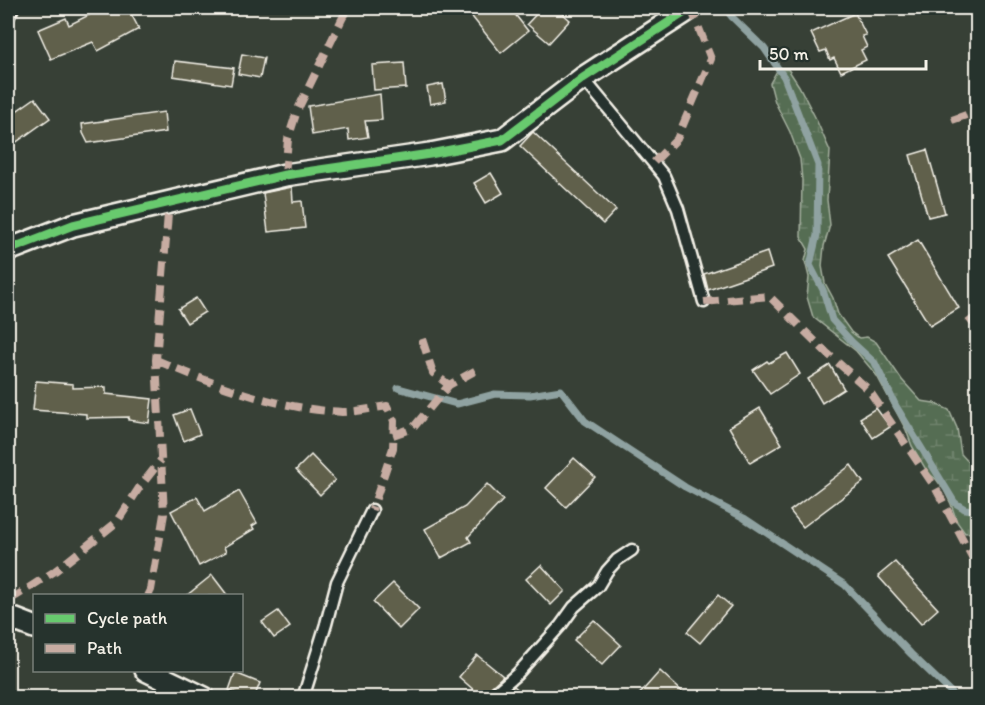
<svg xmlns="http://www.w3.org/2000/svg" width="985" height="705" font-family="Itim,sans-serif">
<defs>
<pattern id="wetland-marsh" width="20" height="14" patternUnits="userSpaceOnUse" patternTransform="scale(1.5)"><rect width="20" height="14" fill="#556d53"/><path d="M1 5h8M5 5V1M11 12h8M15 12V8" fill="none" stroke="#6e826c"/></pattern>
</defs>
<rect width="100%" height="100%" fill="#374036"/>
<filter id="ink" filterUnits="userSpaceOnUse"><feTurbulence type="fractalNoise" baseFrequency=".0167" numOctaves="2"/><feDisplacementMap in="SourceGraphic" scale="12" xChannelSelector="R" yChannelSelector="G"/><feConvolveMatrix kernelMatrix="1 2 1 2 8 2 1 2 1" color-interpolation-filters="sRGB"/></filter>
<g filter="url(#ink)">
<path fill="url(#wetland-marsh)" stroke="#a4af9e" stroke-width="1.5" d="M778,69H788L799,86L815,117L830,151L827,200L830,225L824,246L822,266L825,283L833,298L838,314L851,332L859,338L867,337L876,342L902,380L921,401L934,403L949,410L957,428L961,454L973,467L977,488V532L965,533L957,522L951,504L944,490L936,479L928,473L912,446L906,430L877,376L856,351L813,317L807,297L809,277L805,261L808,249L801,237L802,180L800,159L790,132L775,102L770,83Z"/>
<g fill="none" stroke-linecap="round" stroke-linejoin="round">
<g stroke="#8fa2a1" stroke-width="7">
<path d="M725,8L732,17L764,48L784,77L818,165L817,235L810,265L823,290L832,320L852,342L875,363L896,406L955,503L965,509L978,511"/>
<path d="M398,388L457,404L495,394L530,395L561,390L585,421L685,487L744,518L845,585L911,654L957,698"/>
</g>
</g>
<g fill="#60604b" stroke="#f4f1e8" stroke-width="1.5">
<path d="M103,8H128L139,29L98,51L93,42L51,59L38,30L66,18L69,25Z"/>
<path d="M465,8H510L528,31L501,53Z"/>
<path d="M542,8H556L570,20L549,43L527,24Z"/>
<path d="M855,13L866,35L862,36L867,47L861,50L866,60L841,72L834,58L830,60L826,50L820,52L811,33Z"/>
<path d="M242,54L264,58L260,78L238,74Z"/>
<path d="M175,61L234,68L231,85L173,76Z"/>
<path d="M404,63L406,88L374,90L372,65Z"/>
<path d="M443,84L446,101L430,104L427,87Z"/>
<path d="M380,94L382,120L365,121L368,137L349,140L348,129L312,135L308,106Z"/>
<path d="M35,98L50,118L8,148V117Z"/>
<path d="M164,112L166,132L88,143L83,133L82,124Z"/>
<path d="M533,132L616,210L603,224L520,146Z"/>
<path d="M927,150L945,213L928,217L910,155Z"/>
<path d="M491,173L503,193L486,203L474,183Z"/>
<path d="M292,187L293,202L302,201L305,228L268,232L263,193Z"/>
<path d="M918,240L959,308L930,326L888,258Z"/>
<path d="M767,252L772,268L708,290L704,274Z"/>
<path d="M196,298L205,312L187,323L178,309Z"/>
<path d="M787,353L800,374L770,394L753,370L767,361L769,363Z"/>
<path d="M830,365L844,389L822,403L808,379Z"/>
<path d="M36,381L73,384V388L106,387V394L152,399L149,423L128,420L129,417L86,418V414L33,410Z"/>
<path d="M760,408L782,444L750,463L729,427Z"/>
<path d="M876,408L890,427L873,438L860,418Z"/>
<path d="M190,409L200,434L184,441L174,415Z"/>
<path d="M311,455L335,480L320,495L296,470Z"/>
<path d="M574,458L595,477L566,507L546,488Z"/>
<path d="M851,465L863,482L803,527L790,511Z"/>
<path d="M487,484L503,500L468,537L471,542L441,558L425,529L465,507Z"/>
<path d="M239,491L257,523L252,526L254,529L224,547L226,552L199,566L171,511L197,497L205,511Z"/>
<path d="M895,562L938,609L921,624L878,576Z"/>
<path d="M541,565L565,591L551,605L526,579Z"/>
<path d="M212,575L228,596H186Z"/>
<path d="M393,583L419,609L399,629L373,602Z"/>
<path d="M718,595L731,606L700,643L687,632Z"/>
<path d="M278,611L290,627L274,638L262,622Z"/>
<path d="M594,620L621,645L602,665L574,640Z"/>
<path d="M477,655L503,676L491,687L486,698H483L459,677Z"/>
<path d="M660,671L689,698H636Z"/>
<path d="M235,673L260,683L254,698H247L229,690Z"/>
<path d="M514,686L527,698H502Z"/>
</g>
<g fill="none" stroke-linecap="round" stroke-linejoin="round">
<g stroke="#f4f1e8" stroke-width="15">
<g id="lane">
<path d="M8,18L13,8"/>
<path d="M583,78L664,176L678,209L704,302"/>
<path d="M303,698L326,624L337,582L372,510"/>
<path d="M493,698L496,692L517,674L561,625L574,607L598,586L607,571L617,560L632,550"/>
</g>
</g>
<g stroke="#f4f1e8" stroke-width="26">
<g id="street">
<path d="M8,250L73,225L285,175L430,154L502,140L583,78L691,8"/>
<path d="M8,617L34,627"/>
<path d="M146,670L204,698"/>
</g>
</g>
<use href="#lane" stroke="#26332d" stroke-width="10"/>
<use href="#street" stroke="#26332d" stroke-width="21"/>
<g stroke="#c7aca2" stroke-width="8" stroke-dasharray="15 8" stroke-linecap="butt">
<path d="M952,120L978,111"/>
<path d="M654,162L677,139L711,59L691,8"/>
<path d="M285,175L288,139L297,111L343,17L350,8"/>
<path d="M704,302L769,296L828,354L868,389L935,487L978,568"/>
<path d="M968,323L978,315"/>
<path d="M422,339L433,373L449,385"/>
<path d="M156,360C215,385 277,409 342,412C357,412 373,408 387,406L394,421L393,448L372,510"/>
<path d="M393,435L413,428L449,385L478,369"/>
<path d="M148,596L151,590L164,514L156,360L169,202"/>
<path d="M8,598L16,596L55,571L117,522L139,488L161,460"/>
</g>
<g stroke="#26332d" stroke-width="13">
<path id="cycleway" d="M8,250L73,225L285,175L430,154L502,140L583,78L691,8"/>
</g>
<use href="#cycleway" stroke="#67ca6e" stroke-width="9"/>
</g>
</g>
<rect width="985" height="705" fill="none" stroke="#26332d" stroke-width="30"/>
<rect x="15" y="15" width="955" height="675" fill="none" stroke="#f4f1e8" stroke-width="2" filter="url(#ink)"/>
<rect x="33" y="594" width="210" height="78" fill="#26332d" stroke="#787f78" stroke-width="1.5"/>
<rect x="45" y="614" width="30" height="9" fill="#67ca6e" stroke="#787f78" stroke-width="1.5"/>
<text x="87" y="624" font-size="18" fill="#f4f1e8">Cycle path</text>
<rect x="45" y="644" width="30" height="9" fill="#c7aca2" stroke="#787f78" stroke-width="1.5"/>
<text x="87" y="654" font-size="18" fill="#f4f1e8">Path</text>
<path d="M760 60v9h166v-9" fill="none" stroke="#f4f1e8" stroke-width="3"/>
<text x="769" y="60" font-size="18" fill="#f4f1e8" stroke="#26332d" stroke-width="4.5" paint-order="stroke">50 m</text>
</svg>
